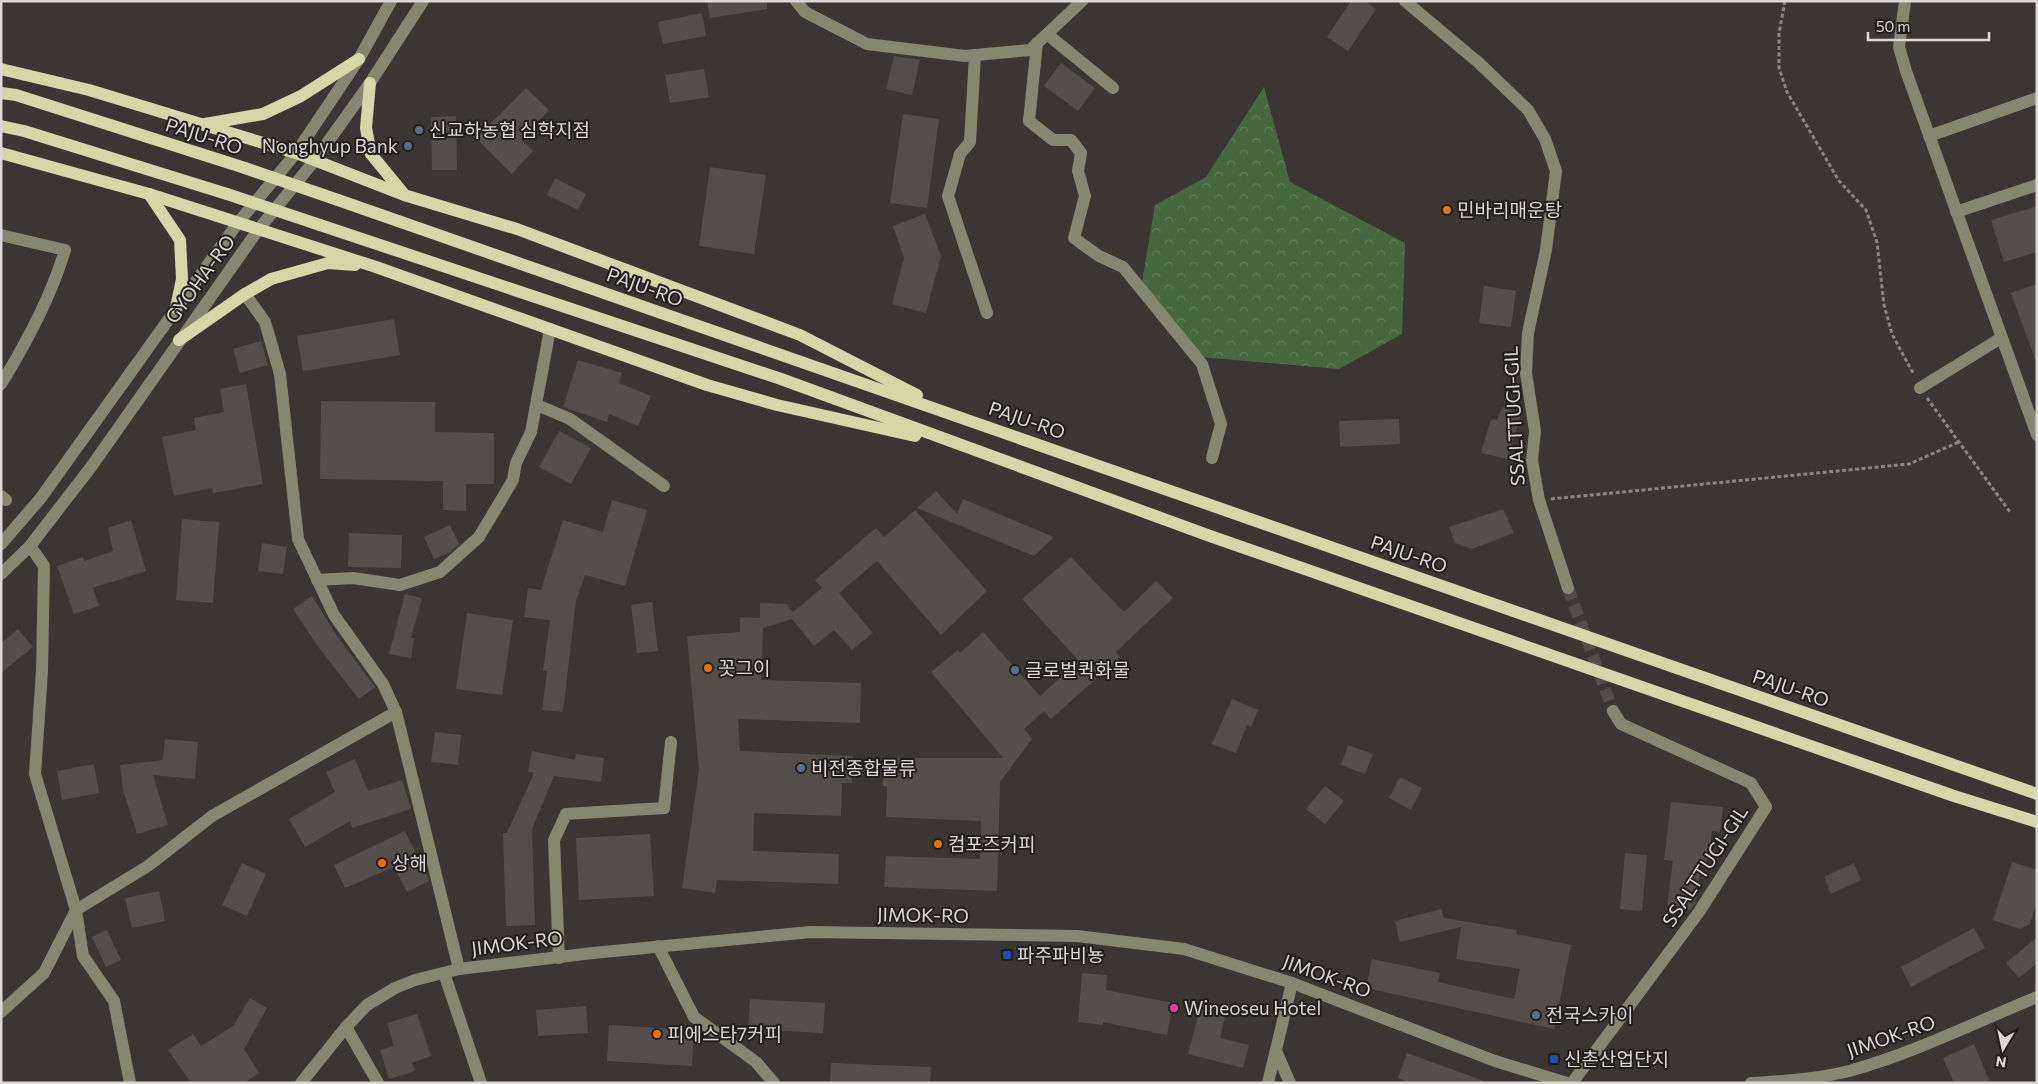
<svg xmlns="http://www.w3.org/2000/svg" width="2038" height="1084" font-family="Commissioner,'Noto Sans KR',sans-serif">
<defs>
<pattern id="forest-crowns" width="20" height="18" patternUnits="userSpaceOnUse" patternTransform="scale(1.25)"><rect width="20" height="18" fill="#47683f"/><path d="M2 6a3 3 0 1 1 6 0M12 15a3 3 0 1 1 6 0" fill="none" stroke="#617d5a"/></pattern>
</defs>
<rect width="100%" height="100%" fill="#3b3533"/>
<path fill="url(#forest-crowns)" d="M1264,87L1290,182L1405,243L1402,334L1339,369L1200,357L1142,282L1155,205L1206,177Z"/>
<g fill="#544e4b">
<path d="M707,1H767V9L710,18Z"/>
<path d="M1351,1H1365L1376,9L1348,51L1327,37Z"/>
<path d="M702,13L706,36L663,44L658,22Z"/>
<path d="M894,56L920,60L912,95L886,89Z"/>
<path d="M1061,63L1095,88L1078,111L1044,86Z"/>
<path d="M704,69L709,97L670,103L665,75Z"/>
<path d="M526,88L549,110L521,139L533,151L512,174L476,138Z"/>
<path d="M903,114L939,119L927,208L890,203Z"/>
<path d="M456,116L457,170H432L431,117Z"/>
<path d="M710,167L766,175L754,254L699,246Z"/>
<path d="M555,178L586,194L578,210L547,195Z"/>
<path d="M2037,206V252L2004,262L1991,220Z"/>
<path d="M925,214L941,256L926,313L892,304L904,258L893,226Z"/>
<path d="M2037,284V358L2035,359L2011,293Z"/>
<path d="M1484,286L1516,291L1511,327L1479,323Z"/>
<path d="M394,319L400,355L303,371L297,336Z"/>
<path d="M261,341L268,365L240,373L233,349Z"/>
<path d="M578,360L622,373L619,383L651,396L638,426L609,414L607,422L563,407Z"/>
<path d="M246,384L263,484L213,493L212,488L174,496L162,437L196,430L194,418L224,412L220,389Z"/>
<path d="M321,401L435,402V432L494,433V484H466V511L443,510V481L320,479Z"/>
<path d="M1502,407L1521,414L1507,459L1481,453L1491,419L1497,420Z"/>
<path d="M1399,419L1400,444L1340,447L1339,421Z"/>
<path d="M559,431L591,448L571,484L539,467Z"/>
<path d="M936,491L957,514L963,499L1054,537L1034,556L917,508Z"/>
<path d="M612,500L647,510L625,586L585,575L576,601L563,712L542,710L547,671H543L550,620L524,617L528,588L541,590L563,520L603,532Z"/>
<path d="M1503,509L1514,533L1472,549L1455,543L1449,527Z"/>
<path d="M915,510L987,591L941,635L877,561L839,593L873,633L852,650L834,630L814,646L792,619L763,628L761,680L861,683L860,723L738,719L740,751L853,756L852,783H842L841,816L754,813L753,851L839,854L838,884L717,880L715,893L682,888L699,770L687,636L740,632V617L760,618V603L786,604L793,612L822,588L815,580L876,528L884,537Z"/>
<path d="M182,519L219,522L213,603L176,600Z"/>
<path d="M131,520L146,571L93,588L99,606L74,614L57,566L83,557L84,561L113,551L108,528Z"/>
<path d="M450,525L459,544L450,552L434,559L424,537Z"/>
<path d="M349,533L402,535L401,568L348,567Z"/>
<path d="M262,543L287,547L283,574L258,571Z"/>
<path d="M1071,557L1124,612L1156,581L1173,598L1116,652L1120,657L1051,719L1044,711L1024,729L1032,739L1000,782L997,891L884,887L886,856L980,859L981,821L886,817L887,786H883V758H1003L931,672L958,650L960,653L983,632L1040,696L1079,661L1022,599Z"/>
<path d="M405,594L422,598L411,638H414L411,658L389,654Z"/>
<path d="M312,596L337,636L375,687L359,699L319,648L293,609Z"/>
<path d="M652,602L658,651L637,653L631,605Z"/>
<path d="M467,613L513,620L502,695L456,689Z"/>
<path d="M18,629L33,647L1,673V643Z"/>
<path d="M1232,699L1258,710L1251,727L1247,725L1236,753L1212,744Z"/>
<path d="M435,732L461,735L458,765L431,762Z"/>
<path d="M165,739L198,742L195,779L153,775L168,825L137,834L123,790L120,765L163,760Z"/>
<path d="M1348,745L1373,754L1365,774L1341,765Z"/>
<path d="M532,751L575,760L576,754L604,758L601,782L554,776L532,829L535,925L506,926L503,833H507L534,773L528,772Z"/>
<path d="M355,759L368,791L402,780L411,809L352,828L350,821L305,847L289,819L335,792L326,772Z"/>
<path d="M94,764L99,793L62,800L57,771Z"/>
<path d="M1400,777L1422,788L1411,810L1389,798Z"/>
<path d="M1325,786L1344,801L1325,824L1306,809Z"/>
<path d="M1671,802L1723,807L1720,832L1712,831L1706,867L1701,866L1696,901L1691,910L1667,906L1673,861L1664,860Z"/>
<path d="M405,831L429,881L407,892L394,867L345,888L334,865Z"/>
<path d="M650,834L654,896L579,900L576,838Z"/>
<path d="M1625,853L1647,855L1642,911L1620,909Z"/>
<path d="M2012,862L2037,870V902L2030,924L2020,929L1993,920Z"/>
<path d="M242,863L266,874L247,916L222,905Z"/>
<path d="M1854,863L1861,880L1831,894L1824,877Z"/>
<path d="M159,891L165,921L132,928L125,898Z"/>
<path d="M1441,909L1444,918L1517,930L1516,934L1571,945L1554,1029L1366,988L1372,959L1440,973L1438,982L1514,999L1520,969L1456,959L1461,927L1400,942L1395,921Z"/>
<path d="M1974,928L1985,948L1911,987L1901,967Z"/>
<path d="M107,930L121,960L106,967L92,937Z"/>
<path d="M2037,937V963L2019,978L2006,963Z"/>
<path d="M1082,973L1107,975L1106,990L1173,1003L1167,1035L1103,1022V1025L1078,1022Z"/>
<path d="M250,998L267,1008L244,1049L259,1073L244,1083H191L168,1050L193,1034L201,1046L233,1026Z"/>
<path d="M750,999L825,1003L823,1033L748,1029Z"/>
<path d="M1202,1002L1227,1008L1220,1038L1249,1045L1243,1068L1188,1054Z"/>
<path d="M586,1006L588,1033L538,1036L536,1010Z"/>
<path d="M417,1014L431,1056L412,1063L415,1071L389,1079L380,1050L394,1046L387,1023Z"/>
<path d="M609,1025L694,1030L692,1066L607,1061Z"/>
<path d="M1974,1044L1989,1080L1982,1083H1954L1943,1058Z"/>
<path d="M1407,1053L1484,1081V1083H1411L1398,1078Z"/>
<path d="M831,1063L931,1067L930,1083H830Z"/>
</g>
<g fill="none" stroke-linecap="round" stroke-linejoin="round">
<path stroke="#534d4c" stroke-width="12" stroke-dasharray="12 6" stroke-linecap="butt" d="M1568,588L1613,711"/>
<g stroke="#8b8684" stroke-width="3" stroke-dasharray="4 2.5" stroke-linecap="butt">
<path d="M1785,1L1779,33V68L1787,92L1839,181L1866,210L1877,242L1884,305L1892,334L1914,375"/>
<path d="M1927,398L2010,512"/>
<path d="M1551,499L1909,464L1959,442"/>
</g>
<g stroke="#868770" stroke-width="12">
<path d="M796,1L805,12L867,44L965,56L1030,50L1082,1"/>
<path d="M1405,1L1479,63L1528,110L1545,139L1556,171L1546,250L1528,333L1526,373L1535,431L1532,460L1539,500L1568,588"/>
<path d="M1905,1L1899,47L1906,71L2037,435"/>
<path d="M1047,34L1113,88"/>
<path d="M1037,43L1029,121L1053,140H1071L1081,153L1078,171L1085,196L1074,238L1099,256L1123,267L1202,364L1221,424L1212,458"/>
<path d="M975,55L970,142L960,154L948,196L987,313"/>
<path d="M1929,136L2037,98"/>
<path d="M1956,212L2037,185"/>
<path d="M1,235L65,250C51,297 27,342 1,384"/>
<path d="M245,294L265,322L280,374L298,539L334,615L383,684L396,712L459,969"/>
<path d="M1920,388L2001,338"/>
<path d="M537,405L570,419L664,486"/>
<path d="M1,496L6,500"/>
<path d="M1,544L40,499L237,224L296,153L359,59L391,1"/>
<path d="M30,546L44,566L42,671L35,774L76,910L83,956L114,1001L130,1083"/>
<path d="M1,574L30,546L91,467L258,230L315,160L370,83L423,1"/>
<path d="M317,580L353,578L400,585L440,572L479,537L513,480L516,463L531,432L550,329"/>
<path d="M658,946L694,1017L756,1062L774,1083"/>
<path d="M559,958L554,840L566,814L664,808L671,742"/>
<path d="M444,973L481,1083"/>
<path d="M1,1012L44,973L76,910L148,866L212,816L396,712"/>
<path d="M346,1027L378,1083"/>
<path d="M1276,1051L1290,1083"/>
<path d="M301,1083L346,1027L367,1005L395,988L415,980L459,969L593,953L810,932L1077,936L1184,949L1292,983L1495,1061L1567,1083"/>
<path d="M1268,1083L1292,983"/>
<path d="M1572,1083L1699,912L1766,807L1751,783L1621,724L1613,711"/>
<path d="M1751,1083C1783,1081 1817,1079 1849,1071C1914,1053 1974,1023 2037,997"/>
</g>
<g stroke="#d5d7a8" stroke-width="12">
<path d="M1,69L89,90L296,153L404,195L517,229L800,335L917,395"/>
<path d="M370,83L366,128L371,154L403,193"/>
<path d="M1,93L16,95L245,168"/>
<path d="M205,124L263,114L301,96L359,59"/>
<path d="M1,126L24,131L227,194"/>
<path d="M1,153L149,194L376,267L707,385L777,405L915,436"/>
<path d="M149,194L180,240L182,279L176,308"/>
<path d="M338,200L2037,794"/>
<path d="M320,225L781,379L1210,536L1954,796L2037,822"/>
<path d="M179,340L245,294L271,279L328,263L355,265"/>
</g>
<g stroke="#d5d7a8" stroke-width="12">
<path d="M245,168L338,200"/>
<path d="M227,194L320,225"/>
</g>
</g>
<g fill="#5c6f8a" stroke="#201d1c" stroke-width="2">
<circle cx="419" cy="130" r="5"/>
<circle cx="408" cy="146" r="5"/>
<circle cx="1015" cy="670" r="5"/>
<circle cx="801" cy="768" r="5"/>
<circle cx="1536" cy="1015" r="5"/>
</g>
<g fill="#e8710a" stroke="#201d1c" stroke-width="2">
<circle cx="1447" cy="210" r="5"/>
<circle cx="708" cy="668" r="5"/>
<circle cx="938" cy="844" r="5"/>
<circle cx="382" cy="863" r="5"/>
<circle cx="657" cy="1034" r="5"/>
</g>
<g fill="#1a4fb4" stroke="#201d1c" stroke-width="2">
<rect x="1002" y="950" width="10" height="10" rx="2.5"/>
<rect x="1549" y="1054" width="10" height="10" rx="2.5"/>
</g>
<circle fill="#d1479c" stroke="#201d1c" stroke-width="2" cx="1174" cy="1008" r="5"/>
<g text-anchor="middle" stroke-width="4" stroke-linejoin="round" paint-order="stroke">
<g font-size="19" fill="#dcd8d7" stroke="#201d1c" text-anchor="start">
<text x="429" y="137">신교하농협 심학지점</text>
<text x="398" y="153" text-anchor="end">Nonghyup Bank</text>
<text x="1457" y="217">민바리매운탕</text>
<text x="718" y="675">꼿그이</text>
<text x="1025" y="677">글로벌퀵화물</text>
<text x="811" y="775">비전종합물류</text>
<text x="948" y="851">컴포즈커피</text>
<text x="392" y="870">상해</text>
<text x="1017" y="962">파주파비뇽</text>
<text x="1184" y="1015">Wineoseu Hotel</text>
<text x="1546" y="1022">전국스카이</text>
<text x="667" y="1041">피에스타7커피</text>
<text x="1564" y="1066">신촌산업단지</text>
</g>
<g font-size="19" fill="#dcd8d7" stroke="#201d1c">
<text transform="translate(204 136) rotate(18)" y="7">PAJU-RO</text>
<text transform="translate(200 279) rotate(-54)" y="7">GYOHA-RO</text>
<text transform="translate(645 287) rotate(20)" y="7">PAJU-RO</text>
<text transform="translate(1514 416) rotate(-93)" y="7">SSALTTUGI-GIL</text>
<text transform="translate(1027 420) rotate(19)" y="7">PAJU-RO</text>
<text transform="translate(1409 554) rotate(19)" y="7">PAJU-RO</text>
<text transform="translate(1791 688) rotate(19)" y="7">PAJU-RO</text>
<text transform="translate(1705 866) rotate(-57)" y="7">SSALTTUGI-GIL</text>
<text transform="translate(923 915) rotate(1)" y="7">JIMOK-RO</text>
<text transform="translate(517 943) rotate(-7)" y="7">JIMOK-RO</text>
<text transform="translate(1327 976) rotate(20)" y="7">JIMOK-RO</text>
<text transform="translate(1891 1036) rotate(-19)" y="7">JIMOK-RO</text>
</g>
</g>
<rect width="2038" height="1084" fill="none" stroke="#dcd8d7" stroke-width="5"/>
<g transform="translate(2003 1049) rotate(189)" stroke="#201d1c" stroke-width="4" paint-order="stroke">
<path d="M0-4L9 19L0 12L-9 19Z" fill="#dcd8d7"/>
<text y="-8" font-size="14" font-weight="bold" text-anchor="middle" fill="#dcd8d7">N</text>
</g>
<path d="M1868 32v8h121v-8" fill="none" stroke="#dcd8d7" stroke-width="2.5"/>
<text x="1876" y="32" font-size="15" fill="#dcd8d7" stroke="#201d1c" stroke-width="4" paint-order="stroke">50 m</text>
</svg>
